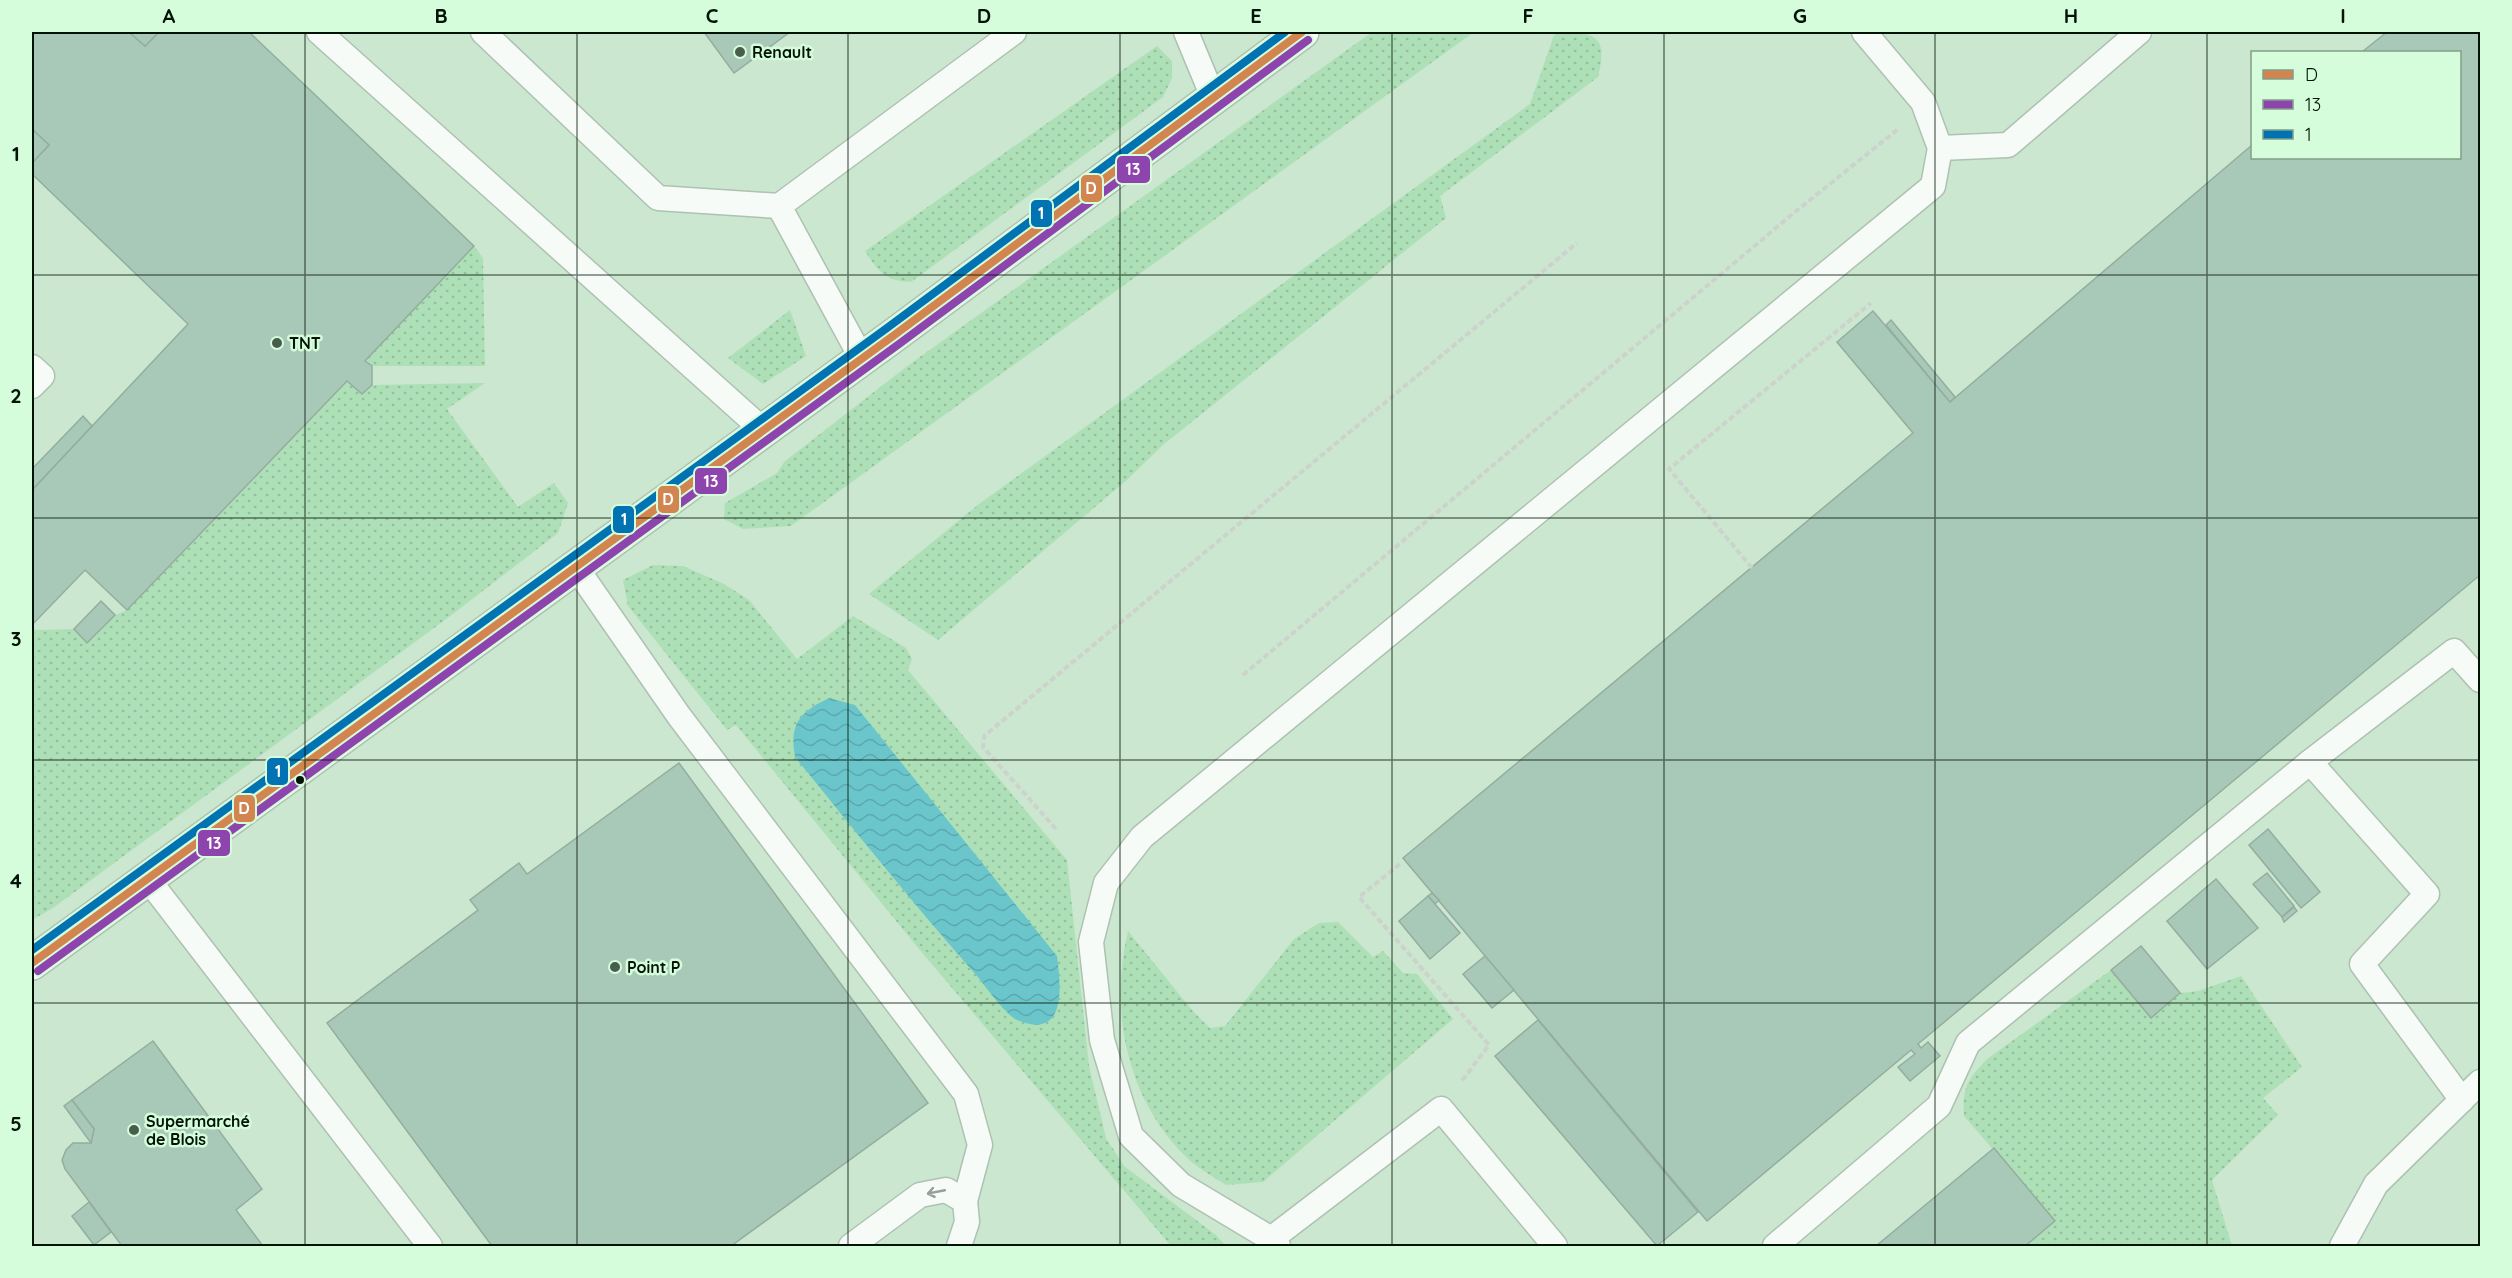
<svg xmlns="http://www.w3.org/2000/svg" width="2512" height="1278" font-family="Quicksand,sans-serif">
<defs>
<pattern id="grass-dots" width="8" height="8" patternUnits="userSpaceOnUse" patternTransform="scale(1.5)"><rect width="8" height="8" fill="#aee0b7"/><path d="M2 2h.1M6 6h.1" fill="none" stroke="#94bf9c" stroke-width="1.8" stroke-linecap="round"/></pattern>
<pattern id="water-waves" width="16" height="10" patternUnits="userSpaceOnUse" patternTransform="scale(1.5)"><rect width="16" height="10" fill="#6bc6cc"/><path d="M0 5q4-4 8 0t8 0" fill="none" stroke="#5ba9ae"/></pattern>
</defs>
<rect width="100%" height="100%" fill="#cbe7d0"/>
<g fill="url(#grass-dots)">
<path d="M1372,32H1474L791,526L743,529L724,519L725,503L777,473L784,462L906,367Z"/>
<path d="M1562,32C1600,32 1607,40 1598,77L1440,196L1446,218L1163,445L1128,479L938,640L869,594L979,504L1530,104L1554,35Z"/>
<path d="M1157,46L1172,61V78L1163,97L911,282C886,281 878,272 865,251Z"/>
<path d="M474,246L483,258L485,366H372L365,361Z"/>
<path d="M790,310L806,356L763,384L728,358Z"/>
<path d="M347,381L362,394L372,385L485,383L447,409L518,507L554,483L568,503L558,533L449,617L53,908L32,920V630L74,629L87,642L115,615L127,610Z"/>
<path d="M653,565L683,566L724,584L749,600L797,659L853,616L906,648L912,659L908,670L1067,860L1089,1066L1106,1138L1124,1166L1216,1235L1226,1246H1171L919,949L736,725L727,730L628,606L623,580Z"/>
<path d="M1338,922L1373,957L1383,951L1403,973L1417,974L1453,1019L1263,1182L1226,1185C1212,1176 1196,1167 1185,1156C1126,1097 1109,1010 1128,931L1192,1010L1210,1028L1225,1026L1294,939L1319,923Z"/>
<path d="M2111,970L2151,1018L2180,993L2198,991L2241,976L2302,1067L2263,1098L2278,1115L2212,1180L2232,1246H2025L2055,1221L1964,1116C1962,1087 1968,1079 1987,1059Z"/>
</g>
<path fill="url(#water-waves)" d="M829,698L855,705L1057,956C1061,986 1067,1041 1017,1020C1006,1015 985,986 977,976C914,905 855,831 795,757C789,723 800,712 829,698Z"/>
<g fill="#a9c9b8" stroke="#94ad9e" stroke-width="1.5">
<path d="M32,32H129L145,46L159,32H249L474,246L365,361L372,366V385L362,394L347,381L127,610L85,570L32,625V490L188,324L32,174V163L49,145L32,129Z"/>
<path d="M129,32H159L145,46Z"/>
<path d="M704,32H790L734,73Z"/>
<path d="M2387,32H2480V575L1918,1044L1921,1048L1928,1042L1940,1056L1910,1081L1898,1067L1915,1054L1911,1050L1707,1221L1403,858L1913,433L1837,342L1873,311L1950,402L2252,145V158H2460V52H2362Z"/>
<path d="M32,129L49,145L32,163Z"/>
<path d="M1891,320L1955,397L1950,402L1886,325Z"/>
<path d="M83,416L92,426L32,490V469Z"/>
<path d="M101,601L115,615L87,643L74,629Z"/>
<path d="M679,763L928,1103L731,1246H492L327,1023L478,910L470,900L519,863L527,874Z"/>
<path d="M2268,829L2320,892L2301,908L2249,845Z"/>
<path d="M2267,873L2294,906L2282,917L2253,884Z"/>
<path d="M2216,879L2258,928L2207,969L2167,921Z"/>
<path d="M1432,893L1439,900L1435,904L1428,896Z"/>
<path d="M1428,896L1460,933L1430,959L1399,921Z"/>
<path d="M2294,907L2297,911L2284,922L2282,917Z"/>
<path d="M2141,946L2180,993L2151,1018L2111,970Z"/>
<path d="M1485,956L1514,990L1492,1008L1463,974Z"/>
<path d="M1538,1020L1698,1212L1657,1246L1495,1056Z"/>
<path d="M153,1041L262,1189L236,1210L263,1246H122L65,1169L62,1160L66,1150L73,1143H91L94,1129L72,1100Z"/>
<path d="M72,1100L94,1129L91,1143L64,1106Z"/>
<path d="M1994,1148L2055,1221L2025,1246H1876Z"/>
<path d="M89,1202L111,1232L94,1245L72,1216Z"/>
</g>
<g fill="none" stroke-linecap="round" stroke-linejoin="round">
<g stroke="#adc2b1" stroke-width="27">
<g id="lane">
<path d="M319,32L763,430"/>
<path d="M483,32L658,198L779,206"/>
<path d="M1186,32L1213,97"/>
<path d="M1940,148L2008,145L2139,32"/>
<path d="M862,359L779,206L1014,32"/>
<path d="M32,367L42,376L32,386"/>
<path d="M575,566L679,716L966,1094L980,1145L965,1201"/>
<path d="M147,878L430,1246"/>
<path d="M2462,1100L2362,964L2427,894L2310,762L2454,651L2480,680"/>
<path d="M1271,1239L1441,1109L1555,1246"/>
<path d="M851,1246L920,1195L946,1190L965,1201L967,1222L959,1246"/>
<path d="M1278,1246L1271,1239L1181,1185L1131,1136L1102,1040L1091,942L1106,883L1142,837L1933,186L1940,148L1923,102L1864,32"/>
<path d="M1775,1246L1939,1106L1968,1043L2310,762"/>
<path d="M2342,1246L2376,1184L2480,1082"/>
</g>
</g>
<g stroke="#adc2b1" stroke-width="36">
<path id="primary" d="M32,963L893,336L1302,32"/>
</g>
<g stroke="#ccd3cd" stroke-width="4" stroke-dasharray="6 3" stroke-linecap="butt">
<path d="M1752,568L1669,469L1871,303"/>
<path d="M1243,675L1795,212L1897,130"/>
<path d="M1056,829L983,747L984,736L1577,243"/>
<path d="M1400,864L1359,897L1489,1045L1461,1082"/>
</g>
<use href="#lane" stroke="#f7fbf8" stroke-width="24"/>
<use href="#primary" stroke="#f7fbf8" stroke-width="33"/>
<g stroke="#d5fcdb" stroke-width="12">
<path id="bus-1" d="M32,963L893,336L1302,32"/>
</g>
<g stroke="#d5fcdb" stroke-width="12">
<path id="bus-2" d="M38,971L899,344L1308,40"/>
</g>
<g stroke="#d5fcdb" stroke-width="12">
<path id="bus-3" d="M32,950L887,328L1285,32"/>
</g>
<use href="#bus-1" stroke="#d2854f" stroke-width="8"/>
<use href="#bus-2" stroke="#8e44ad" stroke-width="8"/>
<use href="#bus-3" stroke="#0173b2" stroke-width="8"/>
</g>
<defs><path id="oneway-shaft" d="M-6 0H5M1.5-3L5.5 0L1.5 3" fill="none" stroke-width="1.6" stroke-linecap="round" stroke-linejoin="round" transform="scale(1.5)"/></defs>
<use stroke="#959e97" href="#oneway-shaft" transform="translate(936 1192) rotate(169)"/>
<path fill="none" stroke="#031306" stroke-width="1.5" stroke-opacity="0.55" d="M305,32V1246M577,32V1246M848,32V1246M1120,32V1246M1392,32V1246M1664,32V1246M1935,32V1246M2207,32V1246M32,275H2480M32,518H2480M32,760H2480M32,1003H2480"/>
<g fill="#495d4d" stroke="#d5fcdb" stroke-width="2">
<circle cx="740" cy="52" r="6"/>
<circle cx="277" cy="343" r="6"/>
<circle cx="615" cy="967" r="6"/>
<circle cx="134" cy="1130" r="6"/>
</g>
<circle fill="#031306" stroke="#d5fcdb" stroke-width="2" cx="300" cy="780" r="5"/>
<g text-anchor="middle" stroke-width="5" stroke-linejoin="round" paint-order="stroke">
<g font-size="16" font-weight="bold" fill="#031306" stroke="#d5fcdb" text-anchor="start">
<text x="752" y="58">Renault</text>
<text x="289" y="349">TNT</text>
<text x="627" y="973">Point P</text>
<text x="146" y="1127">Supermarché<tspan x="146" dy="18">de Blois</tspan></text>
</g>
</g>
<g stroke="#d5fcdb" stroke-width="2">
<rect x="1116" y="155" width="35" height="29" rx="6" fill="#8e44ad"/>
<rect x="1080" y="174" width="23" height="29" rx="6" fill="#d2854f"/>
<rect x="1030" y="199" width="23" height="29" rx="6" fill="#0173b2"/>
<rect x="694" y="467" width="34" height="28" rx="6" fill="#8e44ad"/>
<rect x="657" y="485" width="23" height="29" rx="6" fill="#d2854f"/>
<rect x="612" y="505" width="23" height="29" rx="6" fill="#0173b2"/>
<rect x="266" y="757" width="23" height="29" rx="6" fill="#0173b2"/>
<rect x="233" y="794" width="23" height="29" rx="6" fill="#d2854f"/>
<rect x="197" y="829" width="34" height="28" rx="6" fill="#8e44ad"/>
</g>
<g font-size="16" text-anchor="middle" font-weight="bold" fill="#fff">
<text x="1133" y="175">13</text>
<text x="1091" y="194">D</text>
<text x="1041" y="219">1</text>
<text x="711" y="487">13</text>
<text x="668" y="505">D</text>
<text x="624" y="525">1</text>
<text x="278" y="777">1</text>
<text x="244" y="814">D</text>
<text x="214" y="849">13</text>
</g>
<rect width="2512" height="1278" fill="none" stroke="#d5fcdb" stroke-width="66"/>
<rect x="2251" y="51" width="210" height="108" fill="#d5fcdb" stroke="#819f86" stroke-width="1.5"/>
<rect x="2263" y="70" width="30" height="9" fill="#d2854f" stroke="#819f86" stroke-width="1.5"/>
<text x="2305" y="81" font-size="18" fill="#031306">D</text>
<rect x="2263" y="100" width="30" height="9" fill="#8e44ad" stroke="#819f86" stroke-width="1.5"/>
<text x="2305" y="111" font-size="18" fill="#031306">13</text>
<rect x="2263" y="130" width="30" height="9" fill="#0173b2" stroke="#819f86" stroke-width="1.5"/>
<text x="2305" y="141" font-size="18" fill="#031306">1</text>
<rect x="33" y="33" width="2446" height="1212" fill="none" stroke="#031306" stroke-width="2"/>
<g font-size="20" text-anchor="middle" font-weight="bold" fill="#031306">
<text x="169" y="23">A</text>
<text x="441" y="23">B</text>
<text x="712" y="23">C</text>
<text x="984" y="23">D</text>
<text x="1256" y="23">E</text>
<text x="1528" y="23">F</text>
<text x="1800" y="23">G</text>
<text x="2071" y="23">H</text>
<text x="2343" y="23">I</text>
<text x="16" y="161">1</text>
<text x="16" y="403">2</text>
<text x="16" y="646">3</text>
<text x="16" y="888">4</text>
<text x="16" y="1131">5</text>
</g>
</svg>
